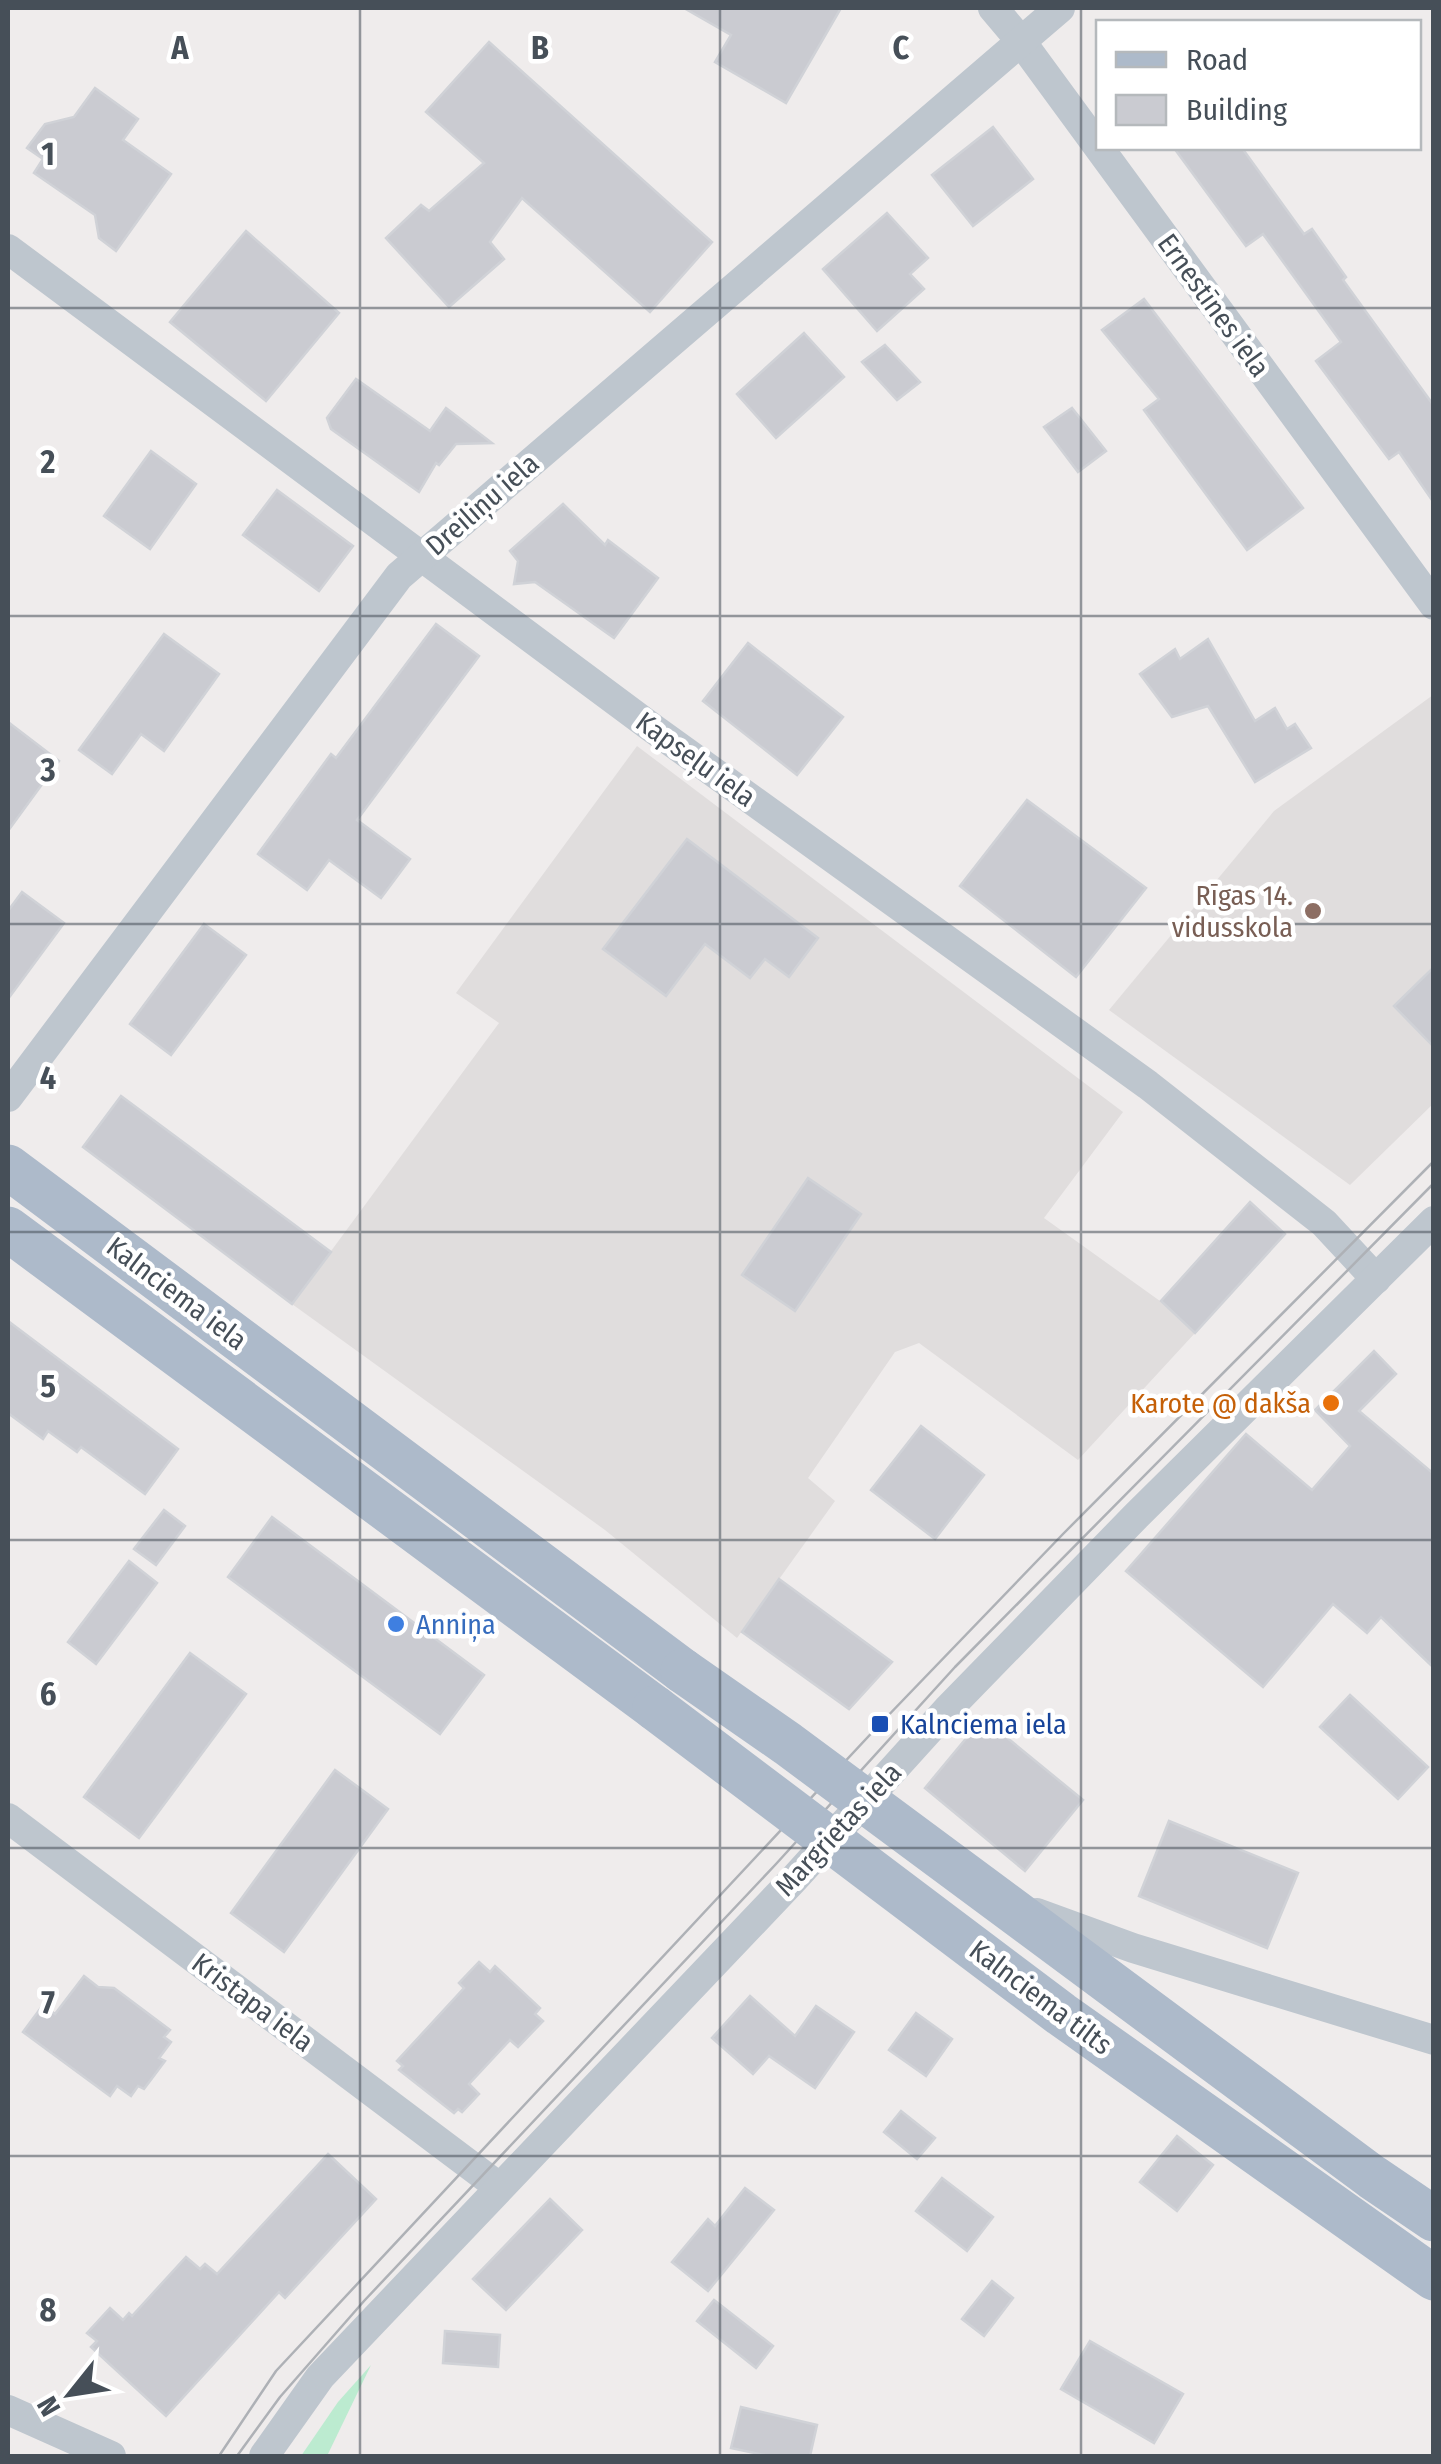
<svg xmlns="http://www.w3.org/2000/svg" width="1441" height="2464" font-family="'Fira Sans Condensed',sans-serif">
<rect width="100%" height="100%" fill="#efecec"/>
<g fill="#e0dddd">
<path d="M1433,695V1104L1350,1185L1109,1010L1274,811Z"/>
<path d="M637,746L1123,1112L1044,1218L1160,1301L1195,1333L1078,1460L919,1343L895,1352L808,1478L835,1501L737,1638L605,1530L292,1304L499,1023L456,993Z"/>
</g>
<path fill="#bcebd0" d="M371,2365L327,2456H301L338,2402Z"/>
<g fill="#cacbd1" stroke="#d0d2d7" stroke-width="2.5">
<path d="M684,8H841L786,103L715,62L731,35Z"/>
<path d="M489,42L712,242L650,312L522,198L490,242L504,259L449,307L386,238L421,205L429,211L484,163L426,112Z"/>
<path d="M95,88L138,119L123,140L171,174L116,251L99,238L95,215L34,173L43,159L27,148L45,124L74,117Z"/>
<path d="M993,127L1033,179L973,226L932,175Z"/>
<path d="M1174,148H1242L1304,234L1312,229L1346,277L1343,280L1434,406V503L1399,452L1389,459L1316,361L1341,342L1263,234L1246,246Z"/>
<path d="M887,213L928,258L910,274L924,289L877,331L823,269Z"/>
<path d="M246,231L339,313L266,401L170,322Z"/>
<path d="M1144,299L1303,508L1247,550L1144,410L1159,399L1102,330Z"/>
<path d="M804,333L844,377L776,438L737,394Z"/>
<path d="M885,345L920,382L897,400L862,362Z"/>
<path d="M356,379L430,431L446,408L492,443L456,444L439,465L436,463L419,492L331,429L327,418Z"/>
<path d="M1072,408L1106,451L1078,472L1044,427Z"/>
<path d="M151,451L196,484L150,549L104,516Z"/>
<path d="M277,490L353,546L319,591L243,535Z"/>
<path d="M563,504L605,545L608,540L658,578L614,638L535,582L514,584L518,561L510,551Z"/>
<path d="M436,624L479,656L357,820L410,859L381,898L329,860L307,890L258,854L331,754L336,758Z"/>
<path d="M164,634L219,674L164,751L141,734L112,774L79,750Z"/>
<path d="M1208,639L1255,721L1275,708L1287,729L1295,724L1311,748L1255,782L1208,706L1172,717L1140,674L1175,649L1180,659Z"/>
<path d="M748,643L843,717L797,775L703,701Z"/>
<path d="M8,722L59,761L8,831Z"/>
<path d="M1027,800L1146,888L1076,977L960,886Z"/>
<path d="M687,839L818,938L789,977L765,959L750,978L705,944L666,996L603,949Z"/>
<path d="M22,892L64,923L8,999V911Z"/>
<path d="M204,924L246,955L171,1055L130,1024Z"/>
<path d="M1434,967V1047L1394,1006Z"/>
<path d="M121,1096L331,1252L292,1304L83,1147Z"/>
<path d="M808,1178L861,1214L795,1311L742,1275Z"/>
<path d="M1250,1202L1285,1234L1195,1333L1161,1301Z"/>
<path d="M8,1321L178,1449L145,1494L81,1447L77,1452L48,1431L43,1439L8,1413Z"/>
<path d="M1374,1351L1396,1374L1359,1411L1434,1474V1668L1381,1617L1367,1633L1333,1604L1263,1687L1126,1571L1246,1434L1312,1490L1350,1446L1315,1410Z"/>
<path d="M921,1426L984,1475L935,1539L871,1490Z"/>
<path d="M164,1510L185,1526L156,1565L134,1549Z"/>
<path d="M272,1517L484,1675L440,1734L228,1577Z"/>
<path d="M129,1561L157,1583L96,1664L68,1642Z"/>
<path d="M779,1579L892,1662L849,1709L742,1632Z"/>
<path d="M190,1653L246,1694L139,1838L84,1797Z"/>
<path d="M1350,1695L1428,1767L1398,1799L1320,1727Z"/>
<path d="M983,1718L1083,1800L1025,1871L925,1788Z"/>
<path d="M335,1770L388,1809L284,1952L231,1913Z"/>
<path d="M1169,1821L1298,1873L1267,1948L1139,1896Z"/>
<path d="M479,1962L490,1972L495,1966L540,2008L535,2014L543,2021L518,2047L510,2040L469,2084L479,2094L462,2112L458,2109L454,2113L399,2070L403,2066L397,2061L464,1988L459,1983Z"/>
<path d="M84,1976L98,1987L114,1988L170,2030L164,2037L171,2042L159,2058L165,2061L144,2089L138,2086L131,2096L117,2086L110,2096L23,2032L43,2005L55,2014Z"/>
<path d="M750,1996L795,2036L816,2006L854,2032L815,2088L769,2056L753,2074L712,2038Z"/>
<path d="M916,2013L952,2039L926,2076L889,2050Z"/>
<path d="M901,2111L935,2138L917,2159L884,2132Z"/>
<path d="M1177,2136L1213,2165L1177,2211L1140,2182Z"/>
<path d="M328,2154L376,2199L285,2298L279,2292L166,2416L91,2347L97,2341L87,2333L110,2308L123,2320L129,2313L132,2316L186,2257L200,2269L205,2264L217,2274Z"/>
<path d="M942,2178L993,2217L967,2251L916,2211Z"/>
<path d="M745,2188L774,2210L708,2291L672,2262L708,2219L715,2226Z"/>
<path d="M550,2199L582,2230L506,2310L473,2279Z"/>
<path d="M992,2281L1013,2298L984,2336L962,2319Z"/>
<path d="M714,2300L773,2346L756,2368L697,2321Z"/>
<path d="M445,2331L500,2335L498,2367L443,2363Z"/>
<path d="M1090,2341L1183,2394L1154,2443L1061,2389Z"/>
<path d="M741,2407L817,2425L810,2456H769L731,2448Z"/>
</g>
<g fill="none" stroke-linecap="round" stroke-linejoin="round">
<g stroke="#bec6ce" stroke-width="30">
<path d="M993,8L1020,40L1434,605"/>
<path d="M8,249L655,730L1148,1085L1324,1223L1376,1279"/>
<path d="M8,1097L399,576L1060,8"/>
<path d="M8,1818L499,2187"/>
<path d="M1037,1913L1133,1948L1434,2040"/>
<path d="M8,2410L111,2456"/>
<path d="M264,2456L320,2377L794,1879L947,1710L1136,1516L1434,1221"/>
</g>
<g stroke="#adbaca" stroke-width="45">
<path d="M8,1167L683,1671"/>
<path d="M8,1229L655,1708"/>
</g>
<g stroke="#aeb1b6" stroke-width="2.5">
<path d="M219,2456L276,2371L880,1724L1063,1534L1434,1161"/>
<path d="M237,2456L280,2397L364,2301L776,1864L955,1667L1434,1183"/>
</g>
<g stroke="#adbaca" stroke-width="45">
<path d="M683,1671L788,1744L1372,2177L1434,2219"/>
<path d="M655,1708L1061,2014L1434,2278"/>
</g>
</g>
<path fill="none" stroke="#464f58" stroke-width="2.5" stroke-opacity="0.55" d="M360,8V2456M720,8V2456M1081,8V2456M8,308H1434M8,616H1434M8,924H1434M8,1232H1434M8,1540H1434M8,1848H1434M8,2156H1434"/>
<circle fill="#8d6e63" stroke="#fff" stroke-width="4" cx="1313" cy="911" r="10"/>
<circle fill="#e8710a" stroke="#fff" stroke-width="4" cx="1331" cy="1403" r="10"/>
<circle fill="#3f7fe0" stroke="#fff" stroke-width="4" cx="396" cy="1624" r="10"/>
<rect fill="#1a4fb4" stroke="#fff" stroke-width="4" x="870" y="1714" width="20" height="20" rx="5"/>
<g text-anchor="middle" stroke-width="9" stroke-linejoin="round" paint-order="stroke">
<g font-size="28" fill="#464f58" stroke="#fff">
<text transform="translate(1214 305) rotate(54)" y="10">Ernestīnes iela</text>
<text transform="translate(482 504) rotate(-41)" y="10">Dreiliņu iela</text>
<text transform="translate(696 759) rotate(36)" y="10">Kapseļu iela</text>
<text transform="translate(177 1293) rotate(37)" y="10">Kalnciema iela</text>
<text transform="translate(838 1829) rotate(-47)" y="10">Margrietas iela</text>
<text transform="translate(1041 1997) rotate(37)" y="10">Kalnciema tilts</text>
<text transform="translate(253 2002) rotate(37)" y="10">Kristapa iela</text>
</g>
<g font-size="28" fill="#785e54" stroke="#fff" text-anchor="end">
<text x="1293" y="905">Rīgas 14.<tspan x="1293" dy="32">vidusskola</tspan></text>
</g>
<g font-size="28" fill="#c56008" stroke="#fff" text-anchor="end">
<text x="1311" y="1413">Karote @ dakša</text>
</g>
<g font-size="28" fill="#366cbe" stroke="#fff" text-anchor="start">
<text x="416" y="1634">Anniņa</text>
</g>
<g font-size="28" fill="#164399" stroke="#fff" text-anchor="start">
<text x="900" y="1734">Kalnciema iela</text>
</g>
</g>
<g font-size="32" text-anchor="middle" font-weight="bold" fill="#464f58" stroke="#fff" stroke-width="9" stroke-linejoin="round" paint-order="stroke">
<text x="180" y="59">A</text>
<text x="540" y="59">B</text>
<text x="901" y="59">C</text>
<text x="48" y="165">1</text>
<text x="48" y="473">2</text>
<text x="48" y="781">3</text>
<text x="48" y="1089">4</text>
<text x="48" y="1397">5</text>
<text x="48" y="1705">6</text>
<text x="48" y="2013">7</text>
<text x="48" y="2321">8</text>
</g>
<rect width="1441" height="2464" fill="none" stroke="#464f58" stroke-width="20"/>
<rect x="1096" y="20" width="325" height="130" fill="#ffffff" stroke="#b5b9bc" stroke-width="2.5"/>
<rect x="1116" y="52" width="50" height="15" fill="#adbaca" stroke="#b5b9bc" stroke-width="2.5"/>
<text x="1186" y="70" font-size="30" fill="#464f58">Road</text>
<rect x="1116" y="95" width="50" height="30" fill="#cacbd1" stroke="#b5b9bc" stroke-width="2.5"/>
<text x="1186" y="120" font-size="30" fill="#464f58">Building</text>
<g transform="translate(70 2394) rotate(240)" stroke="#ffffff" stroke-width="8" paint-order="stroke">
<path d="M0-8L18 38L0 25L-18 38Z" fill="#464f58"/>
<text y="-15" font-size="28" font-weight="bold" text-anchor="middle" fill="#464f58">N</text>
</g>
</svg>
